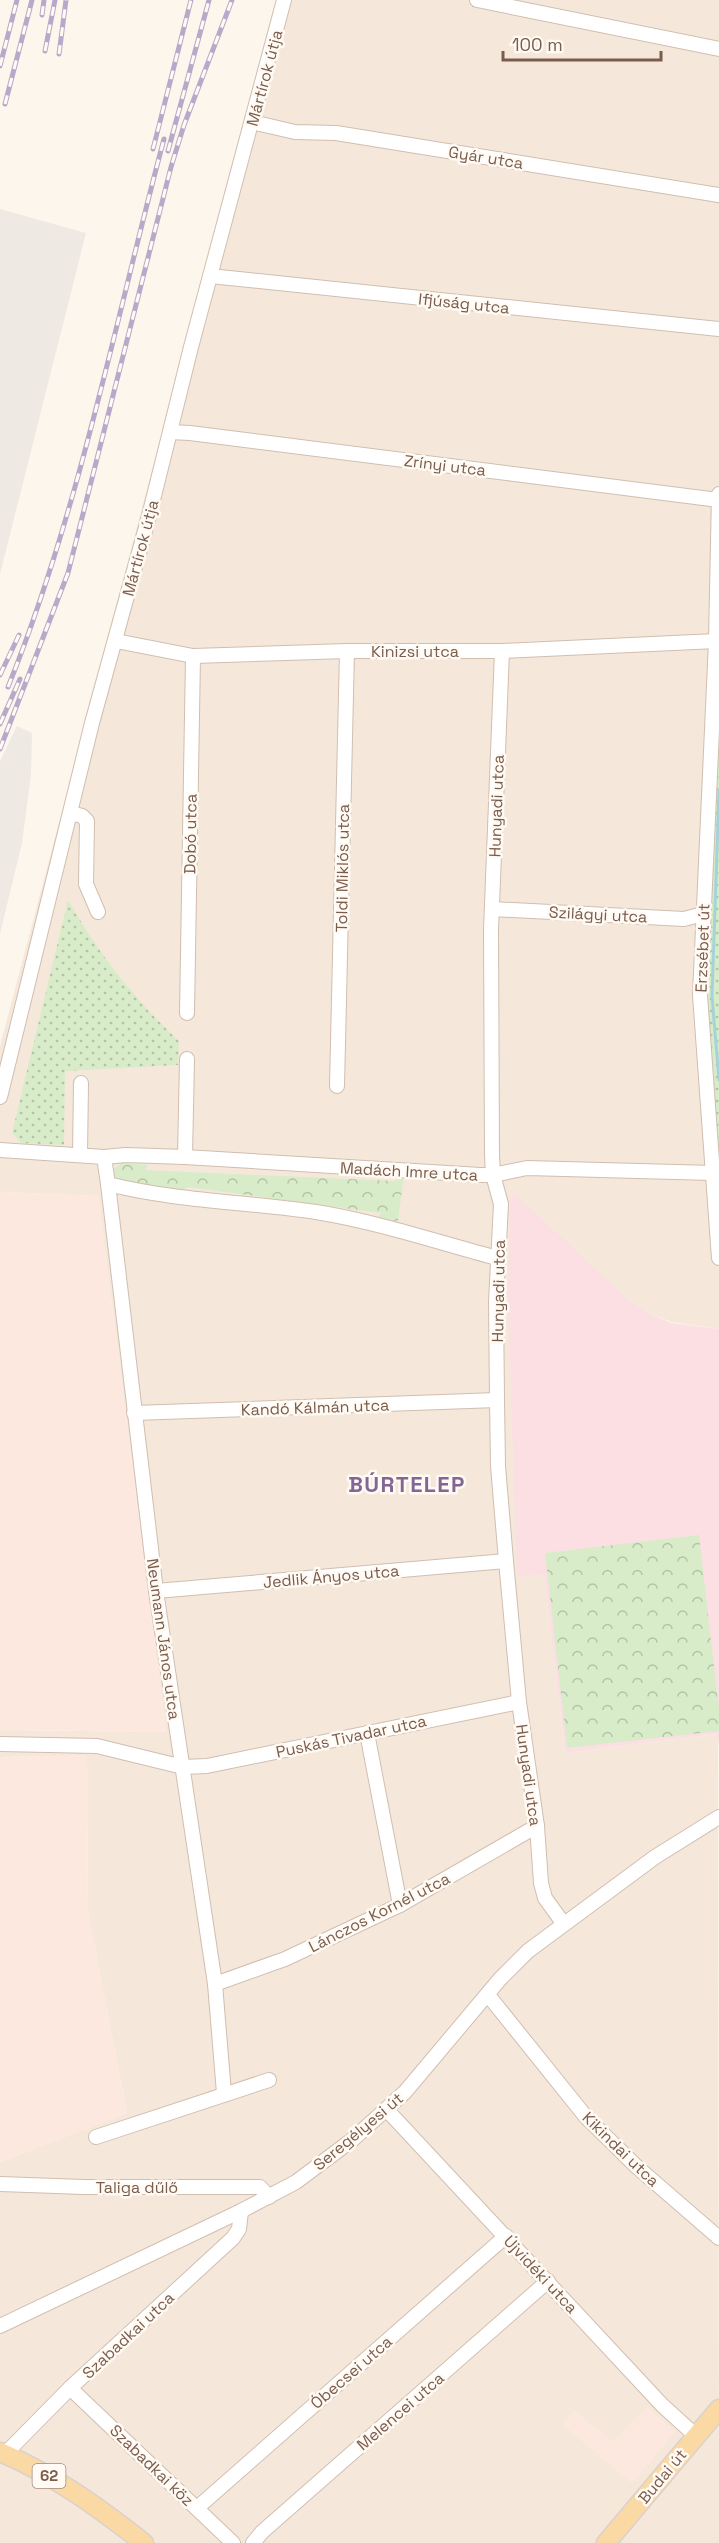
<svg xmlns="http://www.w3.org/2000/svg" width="719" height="2543" font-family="'Space Grotesk',sans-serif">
<defs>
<pattern id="grass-dots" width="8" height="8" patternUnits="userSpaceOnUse" patternTransform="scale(1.5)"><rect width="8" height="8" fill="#d8ecc9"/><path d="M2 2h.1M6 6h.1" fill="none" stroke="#b4c2a5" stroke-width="1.8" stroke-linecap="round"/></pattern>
<pattern id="forest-crowns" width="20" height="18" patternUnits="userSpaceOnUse" patternTransform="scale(1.5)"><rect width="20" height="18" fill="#d8ecc9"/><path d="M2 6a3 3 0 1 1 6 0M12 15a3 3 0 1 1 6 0" fill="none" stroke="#b4c2a5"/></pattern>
</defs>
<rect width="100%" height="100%" fill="#fdf6ec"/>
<path fill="#f5e8da" d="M276,0H719V1329L671,1322L649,1313L626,1298L517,1575L544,1573L565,1753L718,1734L719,2543H0V2162L127,2113L88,1913L87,1756L0,1757V1730L166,1732L98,1196L0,1192V1046Z"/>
<g fill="#fde8e0">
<path d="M0,1192L98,1196L166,1732L0,1730Z"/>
<path d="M87,1755L88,1913L127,2113L0,2162V1757Z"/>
<path d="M648,2407L675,2432L632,2483L562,2424L574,2410L613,2442Z"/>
</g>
<g fill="#efe9e4">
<path d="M0,209L86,233L0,574Z"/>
<path d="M17,726L32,733L31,774L22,843L0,934V761Z"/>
</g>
<path fill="#fbdfe3" d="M517,1196L626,1298L649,1313L671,1323L719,1329V1745L717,1734L565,1753L544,1574L517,1576L508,1298L510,1197Z"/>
<g fill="url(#grass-dots)">
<path d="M719,521V1221L701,1008Z"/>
<path d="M68,900C98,953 134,999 179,1041L178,1065L65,1071L64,1145L21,1143L12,1133Z"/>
</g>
<g fill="url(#forest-crowns)">
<path d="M122,1163L148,1165L145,1170L395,1181L404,1175L398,1221L377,1219L381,1213L188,1187L179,1192L120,1190L111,1176L115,1168Z"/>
<path d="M699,1535L719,1710V1731L567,1748L545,1553Z"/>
</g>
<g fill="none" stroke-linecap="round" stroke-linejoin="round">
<path stroke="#a5d3da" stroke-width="3" d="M719,791L712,996L719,1080"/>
<g stroke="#d1beb0" stroke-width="16">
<g id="minor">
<path d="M477,0L719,49"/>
<path d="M252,122L295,132L336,133L719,195"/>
<path d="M210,276L719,329"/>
<path d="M170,432L190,433L719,500"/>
<path d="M719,494L716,641L700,995L719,1258"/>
<path d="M116,641L193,656L347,651H502L716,641"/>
<path d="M502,651L491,930L492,1155L493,1175L501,1204L496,1302L497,1400L498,1466L506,1561L519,1702L537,1826L541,1883L545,1898L563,1923"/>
<path d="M71,813L82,816L87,821L86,884L98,912"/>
<path d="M492,909L684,919L703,914"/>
<path d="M187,1013L193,656"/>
<path d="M337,1086L347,651"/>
<path d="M0,1097L92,723L148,520L191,347L284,0"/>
<path d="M0,1150L104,1157L126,1155L185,1157L480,1175H493L527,1168L713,1173"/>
<path d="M80,1155L81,1083"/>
<path d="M104,1157L108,1184C176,1201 247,1202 316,1212C378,1222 437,1242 497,1258"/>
<path d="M185,1157L187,1059"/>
<path d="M108,1184L156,1591L215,1984L224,2093"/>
<path d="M134,1413L497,1400"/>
<path d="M156,1591L506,1561"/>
<path d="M367,1733L400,1905"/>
<path d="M0,1744L97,1746L183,1767L207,1766L519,1702"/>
<path d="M215,1984L285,1959L400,1905L537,1826"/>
<path d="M488,1995L586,2117L637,2167L719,2238"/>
<path d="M387,2110L662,2405L696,2436"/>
<path d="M96,2137L269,2080"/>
<path d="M0,2184L84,2187H260L269,2197"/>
<path d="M0,2326L241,2211L296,2182L352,2140L405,2092L500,1979L528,1951L655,1857L719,1817"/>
<path d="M70,2388L233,2543"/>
<path d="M5,2454L70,2388L233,2238L239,2229L241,2211"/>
<path d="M197,2508L506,2236"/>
<path d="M253,2543L262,2532L548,2281"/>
</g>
</g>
<g stroke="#dad1cd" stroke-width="21">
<g id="major">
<path d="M0,2452C53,2474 99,2508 144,2543"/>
<path d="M606,2543L719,2409"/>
</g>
</g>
<use href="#minor" stroke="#fff" stroke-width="14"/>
<use href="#major" stroke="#fbd9a5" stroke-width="18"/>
<g stroke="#b9a8c9" stroke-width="5">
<g id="rail">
<path d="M42,15L44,0"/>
<path d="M45,51L55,0"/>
<path d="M59,54L66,0"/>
<path d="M0,66L17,0"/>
<path d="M5,104L32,0"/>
<path d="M153,149L191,0"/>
<path d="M168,151L209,0"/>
<path d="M0,675L19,635"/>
<path d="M8,687C79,511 115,322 164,139"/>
<path d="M0,724L20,679"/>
<path d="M0,749L68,573L171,167L184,125L232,0"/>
</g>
</g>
<use href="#rail" stroke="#fffaf3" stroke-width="3" stroke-dasharray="9" stroke-linecap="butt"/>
</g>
<g text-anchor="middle" stroke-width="5" stroke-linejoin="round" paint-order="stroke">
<rect fill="#fffaf3" stroke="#a28b7f" stroke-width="1.5" x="32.5" y="2464" width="33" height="24" rx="4.5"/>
<g font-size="15" font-weight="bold" fill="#7a5c4d">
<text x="49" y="2481">62</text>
</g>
<g font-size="16" fill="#7a5c4d" stroke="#fffaf3">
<text transform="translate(264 78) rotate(-75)" y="6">Mártírok útja</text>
<text transform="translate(486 157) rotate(9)" y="6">Gyár utca</text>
<text transform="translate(464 303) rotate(6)" y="6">Ifjúság utca</text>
<text transform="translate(445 465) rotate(7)" y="6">Zrínyi utca</text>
<text transform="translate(140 548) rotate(-75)" y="6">Mártírok útja</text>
<text x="415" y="657">Kinizsi utca</text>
<text transform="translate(496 806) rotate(-88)" y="6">Hunyadi utca</text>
<text transform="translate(190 834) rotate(-89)" y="6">Dobó utca</text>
<text transform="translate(342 868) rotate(-89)" y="6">Toldi Miklós utca</text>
<text transform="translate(598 914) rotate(3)" y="6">Szilágyi utca</text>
<text transform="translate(702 948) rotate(-88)" y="6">Erzsébet út</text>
<text transform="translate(409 1171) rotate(3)" y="6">Madách Imre utca</text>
<text transform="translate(498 1291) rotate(-89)" y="6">Hunyadi utca</text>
<text transform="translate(315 1407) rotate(-2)" y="6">Kandó Kálmán utca</text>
<text transform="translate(331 1576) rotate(-5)" y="6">Jedlik Ányos utca</text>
<text transform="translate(164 1639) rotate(82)" y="6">Neumann János utca</text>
<text transform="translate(351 1736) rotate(-12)" y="6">Puskás Tivadar utca</text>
<text transform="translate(529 1775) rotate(82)" y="6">Hunyadi utca</text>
<text transform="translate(379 1912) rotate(-27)" y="6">Lánczos Kornél utca</text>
<text transform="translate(358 2131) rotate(-40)" y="6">Seregélyesi út</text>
<text transform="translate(621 2149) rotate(44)" y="6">Kikindai utca</text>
<text x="137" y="2193">Taliga dűlő</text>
<text transform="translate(541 2274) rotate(47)" y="6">Újvidéki utca</text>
<text transform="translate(128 2335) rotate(-43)" y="6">Szabadkai utca</text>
<text transform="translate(351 2372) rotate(-41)" y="6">Óbecsei utca</text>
<text transform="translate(400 2411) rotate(-41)" y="6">Melencei utca</text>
<text transform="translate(152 2465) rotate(44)" y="6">Szabadkai köz</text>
<text transform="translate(662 2476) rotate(-50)" y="6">Budai út</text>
</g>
<g font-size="22" font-weight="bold" letter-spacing="1.5" fill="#846695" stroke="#fffaf3">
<text x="407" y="1492">BÚRTELEP</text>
</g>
</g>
<path d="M503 51v9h158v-9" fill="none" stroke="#7a5c4d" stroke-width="3"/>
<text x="512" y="51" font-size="18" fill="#7a5c4d" stroke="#fffaf3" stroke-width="4.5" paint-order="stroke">100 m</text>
</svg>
